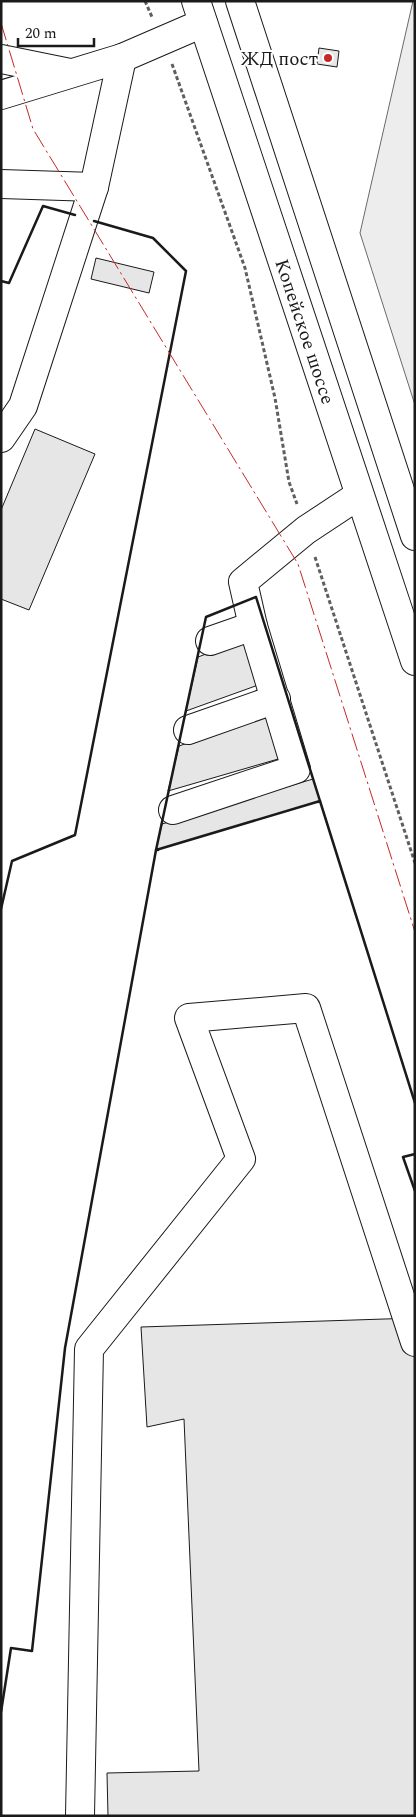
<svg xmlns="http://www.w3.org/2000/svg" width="416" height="1817" font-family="Spectral,serif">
<rect width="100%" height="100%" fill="#fff"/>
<path fill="#ededed" stroke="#6a6a6a" d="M413,1H415V405L360,233Z"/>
<g fill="#e6e6e6" stroke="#1a1a1a">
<path d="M319,48L339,51L337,67L317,64Z"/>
<path d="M96,258L154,272L149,293L91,279Z"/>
<path d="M35,429L95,454L29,610L1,599V510Z"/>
<path d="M244,640L261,684L186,711L198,657Z"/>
<path d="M269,714L285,757L168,791L179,746Z"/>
<path d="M313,779L320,801L156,850L162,824Z"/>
<path d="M415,1318V1816H108L107,1773L199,1771L184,1419L147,1427L141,1327Z"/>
</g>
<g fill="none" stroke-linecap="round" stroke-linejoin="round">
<g stroke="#1a1a1a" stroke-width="30">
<g id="minor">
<path d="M1,59L70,73"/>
<path d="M1,95L122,58"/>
<path d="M1,184L94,187L122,58L203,23"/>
<path d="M1,438L23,406L94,187"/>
<path d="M210,641L253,626"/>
<path d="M188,730L276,699"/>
<path d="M173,810L296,769L253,626L243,582L306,530L359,495"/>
<path d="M80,1816L89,1349L241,1159L189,1018L306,1008L415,1342"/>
</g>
</g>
<g stroke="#1a1a1a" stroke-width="30">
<g id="major">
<path id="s1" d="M196,1L415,661"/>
<path d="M240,1L415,536"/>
</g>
</g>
<g stroke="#5f5f5f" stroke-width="3" stroke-dasharray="4 2.5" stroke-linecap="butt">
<path d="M145,1L152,17"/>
<path d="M172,64L245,268L275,398L289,482L297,504"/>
<path d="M315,557L415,863"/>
</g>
<use href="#minor" stroke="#fff" stroke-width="28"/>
<use href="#major" stroke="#fff" stroke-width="28"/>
<g stroke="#1a1a1a" stroke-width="2.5">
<path d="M1,281L9,283L43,206L75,215"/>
<path d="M256,597L320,801L156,850L206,617Z"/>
<path d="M318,802L320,801L415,1103"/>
<path d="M1,909L12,861L75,835L186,271L153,238L94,221"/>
<path d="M415,1154L403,1157L415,1191"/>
<path d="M1,1712L11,1648L32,1651L65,1348L156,850H158"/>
</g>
<path stroke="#c62828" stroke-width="1" stroke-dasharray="18 4 2.5 4" stroke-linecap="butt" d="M1,23L33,129L298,564L415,932"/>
</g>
<circle fill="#c62828" stroke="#fff" stroke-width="2" cx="328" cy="58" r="5"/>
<g text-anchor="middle" stroke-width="4" stroke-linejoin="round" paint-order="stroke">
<g font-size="19" fill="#1a1a1a" stroke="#fff" text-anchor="end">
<text x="318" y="65">ЖД пост</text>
</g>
<g font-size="19" fill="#1a1a1a" stroke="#fff">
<text dy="7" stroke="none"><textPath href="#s1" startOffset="348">Копейское шоссе</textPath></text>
</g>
</g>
<rect width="416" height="1817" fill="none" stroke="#1a1a1a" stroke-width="5"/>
<path d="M18 38v8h76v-8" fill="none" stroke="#1a1a1a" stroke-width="2.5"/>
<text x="25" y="38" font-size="15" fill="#1a1a1a" stroke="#ffffff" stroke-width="4" paint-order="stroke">20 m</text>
</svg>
